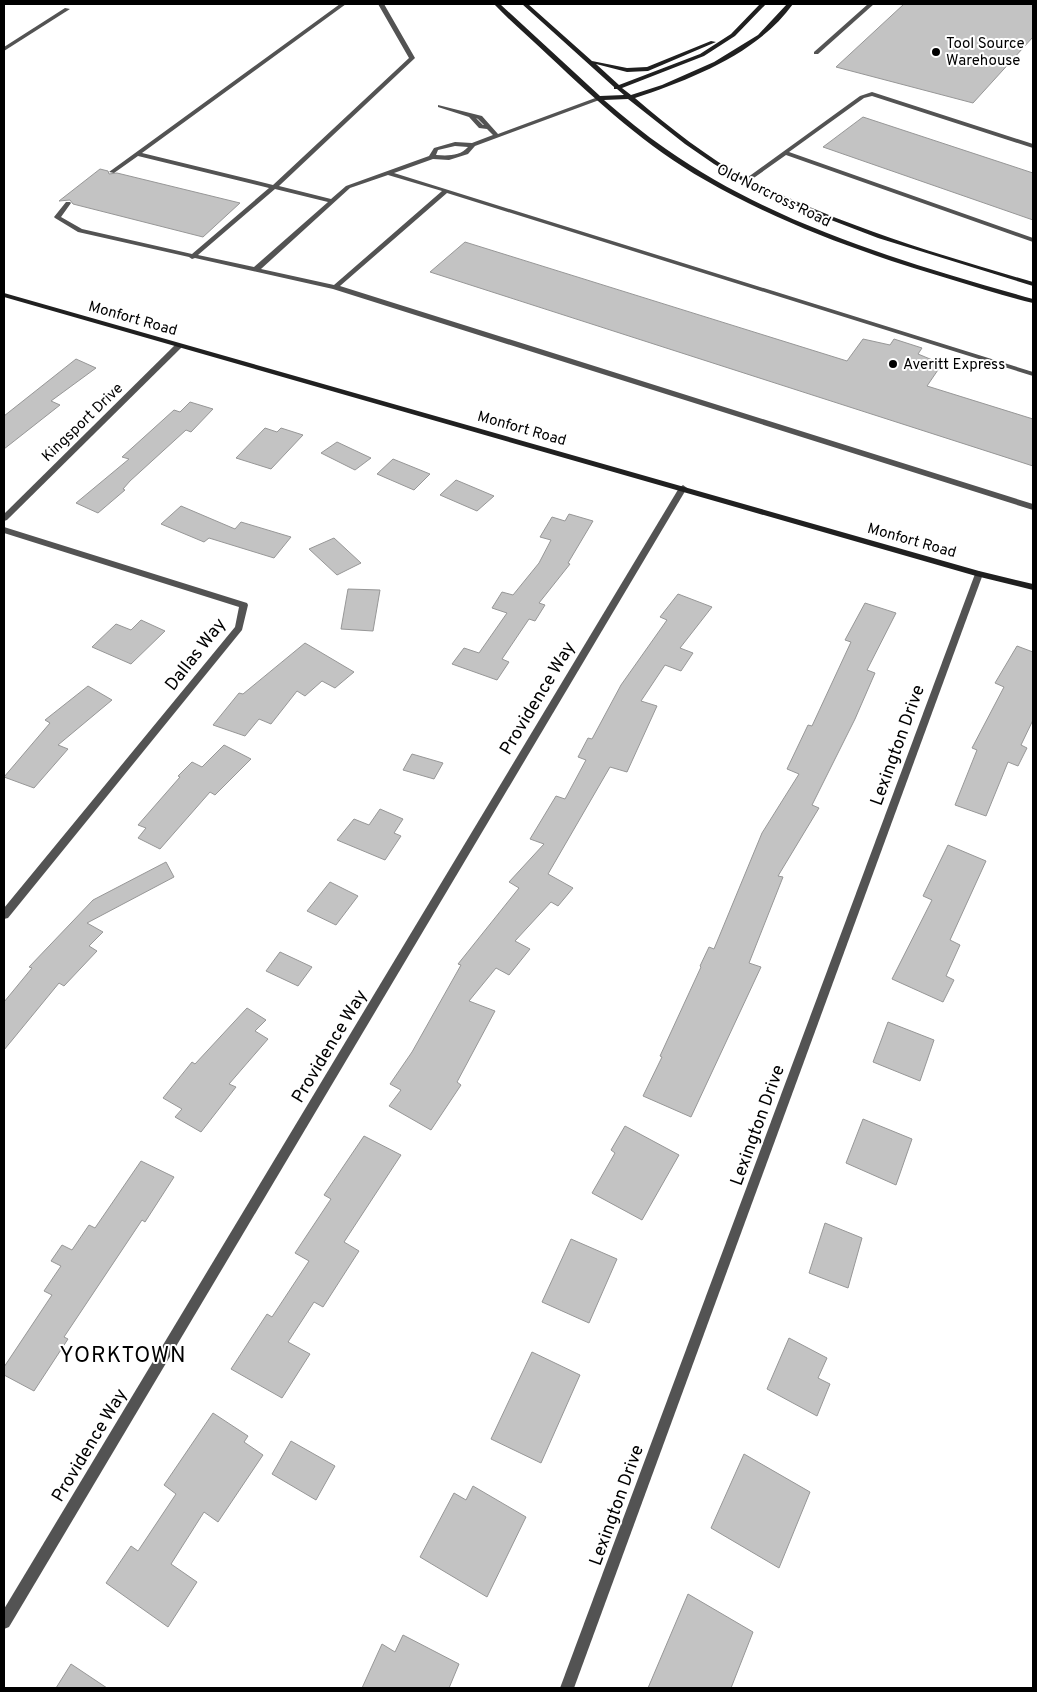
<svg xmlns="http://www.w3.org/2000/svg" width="1037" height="1692" font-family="Overpass,sans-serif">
<rect width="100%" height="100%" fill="#fff"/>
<g fill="#c3c3c3" stroke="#979797">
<path d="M904,4H1033V37L973,103L836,67Z"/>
<path d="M863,117L1033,173V220L823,147Z"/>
<path d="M100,169L108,171L109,174L117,173L240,203L203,237L73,204L70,200L59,201Z"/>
<path d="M465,242L847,361L863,339L890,345L894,339L922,348L918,354L942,364L927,386L1033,419V466L430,272Z"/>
<path d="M76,359L96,368L51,401L60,405L4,449V416Z"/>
<path d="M190,402L213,409L191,432L186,430L130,481L123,489L125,490L98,513L76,503L129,459L122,457L174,410L180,412Z"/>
<path d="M265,428L277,432L281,428L303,435L271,469L236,458Z"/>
<path d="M337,442L371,458L355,470L321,453Z"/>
<path d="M393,459L430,474L414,490L377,474Z"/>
<path d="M456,480L494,496L477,511L440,495Z"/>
<path d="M181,506L235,529L241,522L291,537L274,558L209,538L204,542L161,524Z"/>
<path d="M569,514L593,521L568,563L570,564L539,603L545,605L535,621L529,619L502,659L509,662L497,680L452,664L464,648L479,653L507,613L492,608L502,592L513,595L539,563L551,540L540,537L552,517L565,521Z"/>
<path d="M334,538L361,563L337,575L309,549Z"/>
<path d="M348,589L380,590L373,631L341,629Z"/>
<path d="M678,594L712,607L680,648L693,653L681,671L665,665L641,701L657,706L627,772L610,767L548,874L573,888L558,906L551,902L515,941L530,949L509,975L496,968L469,1001L495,1011L457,1082L461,1085L431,1130L389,1106L401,1090L390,1084L412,1052L461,965L458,964L519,888L509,882L544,844L530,839L556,796L565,799L586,760L578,757L588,738L592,739L621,685L667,620L660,617Z"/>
<path d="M865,603L896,613L867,670L875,673L855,719L812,805L819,808L778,876L783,877L749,963L761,967L691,1117L643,1096L662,1057L660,1056L701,967L700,966L709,947L714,949L762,833L799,774L787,769L808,725L812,726L851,642L845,640Z"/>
<path d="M141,620L165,631L131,664L92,647L116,624L131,630Z"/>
<path d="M305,643L354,672L335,688L322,681L305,696L297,691L271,724L259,719L245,736L213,725L239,693L243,694Z"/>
<path d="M1017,646L1033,652V720L1021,745L1027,748L1018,766L1008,762L986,816L955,805L977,750L972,748L1004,687L995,683Z"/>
<path d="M88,686L112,700L58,745L68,749L34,788L4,777L50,723L45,720Z"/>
<path d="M224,745L251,759L215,795L210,792L160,849L138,838L146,828L138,825L180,777L178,776L192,762L202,767Z"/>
<path d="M412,754L443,763L434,779L403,770Z"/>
<path d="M380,809L403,819L394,833L401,836L385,860L337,840L354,819L369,825Z"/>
<path d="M948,845L986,861L950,940L960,945L946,976L954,980L943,1002L892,979L932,900L923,896Z"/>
<path d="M166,862L174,877L87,923L103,932L89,946L97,951L64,986L59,983L4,1050V1002L32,968L29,967L93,900Z"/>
<path d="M330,882L358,896L336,925L307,911Z"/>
<path d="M280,952L312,967L298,986L266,971Z"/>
<path d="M247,1008L266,1020L255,1031L268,1039L229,1084L236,1087L201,1132L175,1117L182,1109L163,1098L192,1062L195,1064Z"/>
<path d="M888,1022L934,1040L920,1081L873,1062Z"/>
<path d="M863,1119L912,1139L896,1185L846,1163Z"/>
<path d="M625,1126L679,1155L642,1220L592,1193L615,1153L611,1150Z"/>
<path d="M364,1136L401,1155L344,1242L359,1251L323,1307L314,1302L288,1342L310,1354L282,1398L231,1369L267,1314L272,1317L309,1261L295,1253L331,1199L324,1195Z"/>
<path d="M141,1161L174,1177L145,1222L142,1220L64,1337L68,1339L34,1391L4,1375V1367L52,1295L44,1291L61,1266L51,1261L62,1245L72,1250L89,1225L95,1228Z"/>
<path d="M825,1223L862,1238L848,1288L809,1273Z"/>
<path d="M571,1239L617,1259L589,1323L542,1302Z"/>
<path d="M789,1338L827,1358L818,1378L830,1384L817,1416L767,1389Z"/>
<path d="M532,1352L580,1375L541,1463L491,1439Z"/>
<path d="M213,1413L248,1436L244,1442L263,1455L218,1522L204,1512L171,1564L197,1582L168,1627L106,1583L131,1546L138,1551L176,1494L164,1485Z"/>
<path d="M291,1441L335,1466L316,1500L272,1474Z"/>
<path d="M744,1454L810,1492L779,1568L711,1528Z"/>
<path d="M473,1486L526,1517L487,1597L420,1557L454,1493L466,1500Z"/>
<path d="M688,1594L753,1632L731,1688H648Z"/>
<path d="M403,1635L459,1664L449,1688H362L382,1644L395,1652Z"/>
<path d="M71,1664L107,1688H56Z"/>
</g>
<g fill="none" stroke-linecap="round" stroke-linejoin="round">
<g fill="#535353" fill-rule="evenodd">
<path d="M340,4H346L142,153L273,185L409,58L378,4H384L415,58L279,186L331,199L346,186L429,156L434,148L455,142L472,143L493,135L487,129L479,128L469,117L438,107V105L482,116L498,134L598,97H602V99L475,146L468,154L449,160L433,159L394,173L1033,372V376L447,193L340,286L1033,504V510L333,289L195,258L192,259L189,257L78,232L55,218L54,217L66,202H70L71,203L61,217L82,229L192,254L269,188L138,156L114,173L109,172ZM476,118L478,119L484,125H483ZM455,146L468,147C460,156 448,156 436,155L438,150ZM388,175L442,191L334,285L261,269L350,188ZM275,189L328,202L254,267L198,255Z"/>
<path d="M868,4H874L818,54H814V52Z"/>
<path d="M872,92L1033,144V148L872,96L864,98L789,152L1033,238V242L786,155L748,182H744V180L860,96Z"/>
</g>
<g fill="#535353" fill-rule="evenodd">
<path d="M65,8L70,9L4,51V47Z"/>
<path d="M176,344L183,346L7,520L4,521V514Z"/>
<path d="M683,485L687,488L9,1627L4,1629V1609L679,488Z"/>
<path d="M4,527L247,603L248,605L242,630L8,918L4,919V908L235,627L239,607L4,533Z"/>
<path d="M979,571L983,574L574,1688H560L975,574Z"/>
</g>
<g fill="#202020" fill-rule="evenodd">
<path d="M494,4H500L600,96L624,95L617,89H614V87L522,4H528L592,61L627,68L647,67L711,41L716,42L648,71L627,72L596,64L619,85L700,54L731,34L760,4H766L735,36L704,56L622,88L631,95L662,85L714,62L758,35L787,4H793C757,54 691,79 635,98C670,128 707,157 748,180C765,189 783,195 800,203C876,236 954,259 1033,282V286L878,238L818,215L749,185L714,164L685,144L628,99L604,100C624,117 644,134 666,149C776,226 906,263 1033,299V303C1006,297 980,288 953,280C868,255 783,225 705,180C647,147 598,102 549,56C531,39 511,22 494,4Z"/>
<path d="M4,293L979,571L1033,584V590L976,576L4,297Z"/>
</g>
</g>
<g fill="#000" stroke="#fff" stroke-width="2">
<circle cx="936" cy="52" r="5"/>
<circle cx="893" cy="364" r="5"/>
</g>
<g text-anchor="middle" stroke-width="4" stroke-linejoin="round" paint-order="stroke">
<g font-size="15" fill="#000" stroke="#fff" text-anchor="start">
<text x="946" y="48">Tool Source<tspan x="946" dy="17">Warehouse</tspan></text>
<text x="903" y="369">Averitt Express</text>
</g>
<g font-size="15" fill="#000" stroke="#fff">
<text transform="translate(774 195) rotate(26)" y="5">Old Norcross Road</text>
<text transform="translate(133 318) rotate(16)" y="5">Monfort Road</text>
<text transform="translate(82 422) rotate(-44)" y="5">Kingsport Drive</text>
<text transform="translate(522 428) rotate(16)" y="5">Monfort Road</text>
<text transform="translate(912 540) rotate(16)" y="5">Monfort Road</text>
</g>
<g font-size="18" fill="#000" stroke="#fff">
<text transform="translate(195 654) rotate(-52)" y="6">Dallas Way</text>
<text transform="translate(537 698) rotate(-59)" y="6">Providence Way</text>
<text transform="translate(897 745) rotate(-70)" y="6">Lexington Drive</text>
<text transform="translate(329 1046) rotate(-59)" y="6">Providence Way</text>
<text transform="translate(757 1125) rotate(-70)" y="6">Lexington Drive</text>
<text transform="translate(89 1445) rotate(-59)" y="6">Providence Way</text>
<text transform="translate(616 1505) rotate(-70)" y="6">Lexington Drive</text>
</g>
<g font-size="22" letter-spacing="1" fill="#000" stroke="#fff">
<text x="123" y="1362">YORKTOWN</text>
</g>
</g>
<rect width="1037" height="1692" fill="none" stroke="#000000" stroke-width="10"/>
</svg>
